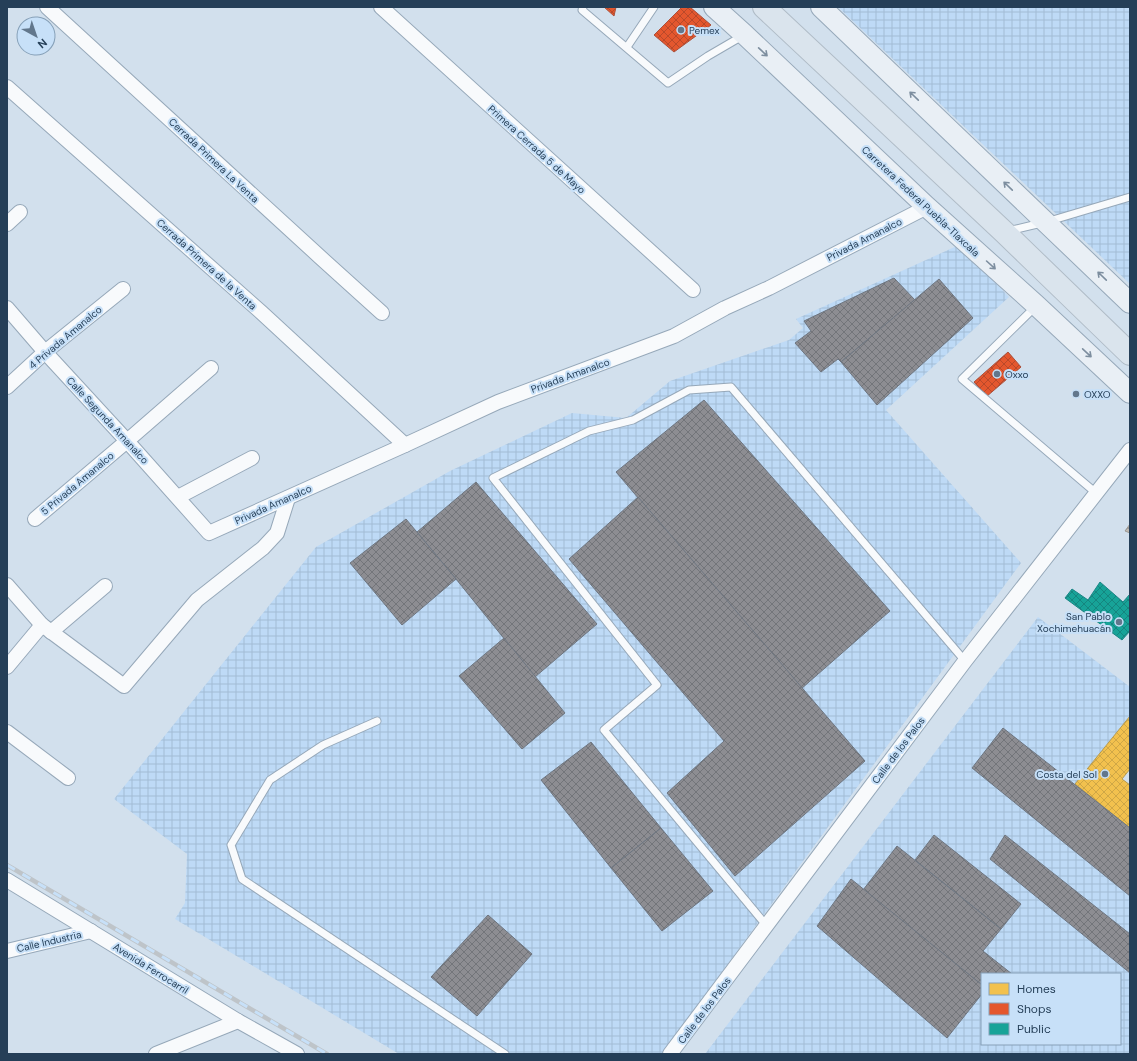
<svg xmlns="http://www.w3.org/2000/svg" width="1137" height="1061" font-family="'DM Sans',sans-serif">
<defs>
<pattern id="industrial-grid" width="8" height="8" patternUnits="userSpaceOnUse"><rect width="8" height="8" fill="#bedaf6"/><path d="M0 4h8M4 0v8" fill="none" stroke="#a3bcd5"/></pattern>
<pattern id="homes-cross-hatch" width="8" height="8" patternUnits="userSpaceOnUse"><rect width="8" height="8" fill="#f2c14e"/><path d="M0 0l8 8M0 8l8-8" fill="none" stroke="#cfa746"/></pattern>
<pattern id="shops-cross-hatch" width="8" height="8" patternUnits="userSpaceOnUse"><rect width="8" height="8" fill="#e4572e"/><path d="M0 0l8 8M0 8l8-8" fill="none" stroke="#b9492a"/></pattern>
<pattern id="public-cross-hatch" width="8" height="8" patternUnits="userSpaceOnUse"><rect width="8" height="8" fill="#17a398"/><path d="M0 0l8 8M0 8l8-8" fill="none" stroke="#15867f"/></pattern>
<pattern id="industry-cross-hatch" width="8" height="8" patternUnits="userSpaceOnUse"><rect width="8" height="8" fill="#8d8d92"/><path d="M0 0l8 8M0 8l8-8" fill="none" stroke="#73757a"/></pattern>
<pattern id="building-cross-hatch" width="8" height="8" patternUnits="userSpaceOnUse"><rect width="8" height="8" fill="#c1bbb4"/><path d="M0 0l8 8M0 8l8-8" fill="none" stroke="#9d9995"/></pattern>
</defs>
<rect width="100%" height="100%" fill="#d2e0ed"/>
<g fill="url(#industrial-grid)" fill-rule="evenodd">
<path d="M838,7H1130V284Z"/>
<path d="M959,245L1009,297L886,410L1021,563L662,1054H399L175,919L185,903L187,854L114,799L316,547L450,471L572,413L626,418L670,381L789,340L803,328L796,319Z"/>
<path d="M1038,617L1130,687V716L1075,784L1130,828V1054H705ZM982,974H1120V1044H982Z"/>
</g>
<path fill="url(#homes-cross-hatch)" stroke="#b49a51" d="M1130,716V769L1122,779L1130,785V828L1075,784Z"/>
<g fill="url(#shops-cross-hatch)" stroke="#ab503b">
<path d="M604,7H616L614,16Z"/>
<path d="M682,7H690L711,25L674,52L654,35Z"/>
<path d="M1008,352L1021,367L986,397L974,382Z"/>
</g>
<path fill="url(#public-cross-hatch)" stroke="#1b8585" d="M1100,582L1123,602L1130,594V631L1122,640L1065,598L1072,589L1088,600Z"/>
<g fill="url(#industry-cross-hatch)" stroke="#6e7681">
<path d="M894,278L915,300L841,362L838,359L821,372L795,343L811,331L804,321Z"/>
<path d="M939,279L973,318L877,405L841,362Z"/>
<path d="M704,400L890,611L801,689L616,472Z"/>
<path d="M476,482L597,624L535,677L456,579L417,532Z"/>
<path d="M638,497L865,761L735,876L667,793L724,741L569,559Z"/>
<path d="M406,519L456,579L402,625L350,563Z"/>
<path d="M504,638L565,713L522,749L459,676Z"/>
<path d="M1003,728L1130,828V896L972,768Z"/>
<path d="M591,742L661,828L611,868L541,780Z"/>
<path d="M661,828L713,891L662,931L611,868Z"/>
<path d="M934,835L1021,904L1001,929L915,860Z"/>
<path d="M1005,835L1130,934V973L990,859Z"/>
<path d="M897,846L1001,929L983,951L1012,974H982V985L863,890Z"/>
<path d="M851,879L982,985V994L947,1038L817,926Z"/>
<path d="M488,915L532,954L477,1016L431,977Z"/>
</g>
<path fill="url(#building-cross-hatch)" stroke="#9e9a93" d="M1130,524V533L1125,531Z"/>
<g fill="none" stroke-linecap="round" stroke-linejoin="round">
<g stroke="#96a8b9" stroke-width="9">
<g id="lane">
<path d="M583,7L582,10L668,83L708,56L744,35"/>
<path d="M627,47L654,7"/>
<path d="M1008,231L1046,222L1130,197"/>
<path d="M1035,307L962,379L1096,493"/>
<path d="M377,721L323,745L270,780L231,845L242,879L505,1054"/>
<path d="M766,925L604,730L657,685L493,478L589,431L633,420L689,390L731,387L965,661"/>
</g>
</g>
<g stroke="#96a8b9" stroke-width="16">
<g id="street">
<path d="M47,7L320,257L382,313"/>
<path d="M381,7L693,290"/>
<path d="M7,87L262,313L405,445"/>
<path d="M7,224L20,212"/>
<path d="M7,308L45,352L127,441L209,533L405,445L498,402L674,336L725,308L769,288L927,207"/>
<path d="M7,387L45,352L123,289"/>
<path d="M178,497L252,458"/>
<path d="M35,519L127,441L211,368"/>
<path d="M7,585L42,625L124,686L197,600L263,548L277,533L288,498"/>
<path d="M51,632L105,586"/>
<path d="M7,667L42,625"/>
<path d="M7,732L68,778"/>
<path d="M7,880L238,1021L297,1054"/>
<path d="M7,951L91,931"/>
<path d="M156,1054L238,1021"/>
<path d="M670,1054L965,661L1130,450"/>
</g>
</g>
<g stroke="#96a8b9" stroke-width="22">
<g id="secondary">
<path d="M714,7L745,35L927,207L1036,305L1130,393"/>
<path d="M821,7L1130,303"/>
</g>
</g>
<g stroke="#b0bcc7" stroke-width="24">
<path id="primary" d="M764,7L1004,232L1130,354"/>
</g>
<use href="#lane" stroke="#f8fafc" stroke-width="7"/>
<use href="#street" stroke="#f8fafc" stroke-width="14"/>
<use href="#secondary" stroke="#e9eff5" stroke-width="20"/>
<use href="#primary" stroke="#dae4ed" stroke-width="22"/>
<g stroke="#bec4c9" stroke-width="4.5">
<path id="rail" d="M7,865L327,1054"/>
</g>
<use href="#rail" stroke="#c7e0f8" stroke-width="3" stroke-dasharray="9" stroke-linecap="butt"/>
</g>
<defs><path id="oneway-shaft" d="M-6 0H5M1.5-3L5.5 0L1.5 3" fill="none" stroke-width="1.6" stroke-linecap="round" stroke-linejoin="round"/></defs>
<g stroke="#7d8e9f">
<use href="#oneway-shaft" transform="translate(763 52) rotate(43)"/>
<use href="#oneway-shaft" transform="translate(914 96) rotate(-136)"/>
<use href="#oneway-shaft" transform="translate(1008 186) rotate(-136)"/>
<use href="#oneway-shaft" transform="translate(991 265) rotate(42)"/>
<use href="#oneway-shaft" transform="translate(1102 276) rotate(-136)"/>
<use href="#oneway-shaft" transform="translate(1087 353) rotate(43)"/>
</g>
<g fill="#62778c" stroke="#c7e0f8" stroke-width="1.5">
<circle cx="681" cy="30" r="4"/>
<circle cx="997" cy="374" r="4"/>
<circle cx="1076" cy="394" r="4"/>
<circle cx="1119" cy="622" r="4"/>
<circle cx="1105" cy="774" r="4"/>
</g>
<g text-anchor="middle" stroke-width="4" stroke-linejoin="round" paint-order="stroke">
<g font-size="10" fill="#253f58" stroke="#c7e0f8" text-anchor="start">
<text x="689" y="34">Pemex</text>
<text x="1005" y="378">Oxxo</text>
<text x="1084" y="398">OXXO</text>
<text x="1111" y="620" text-anchor="end">San Pablo<tspan x="1111" dy="12">Xochimehuacán</tspan></text>
<text x="1097" y="778" text-anchor="end">Costa del Sol</text>
</g>
<g font-size="10" fill="#253f58" stroke="#c7e0f8">
<text transform="translate(537 149) rotate(42)" y="4">Primera Cerrada 5 de Mayo</text>
<text transform="translate(214 160) rotate(43)" y="4">Cerrada Primera La Venta</text>
<text transform="translate(921 201) rotate(43)" y="4">Carretera Federal Puebla-Tlaxcala</text>
<text transform="translate(864 239) rotate(-27)" y="4">Privada Amanalco</text>
<text transform="translate(207 264) rotate(42)" y="4">Cerrada Primera de la Venta</text>
<text transform="translate(65 337) rotate(-40)" y="4">4 Privada Amanalco</text>
<text transform="translate(570 375) rotate(-20)" y="4">Privada Amanalco</text>
<text transform="translate(108 420) rotate(47)" y="4">Calle Segunda Amanalco</text>
<text transform="translate(77 483) rotate(-40)" y="4">5 Privada Amanalco</text>
<text transform="translate(273 504) rotate(-24)" y="4">Privada Amanalco</text>
<text transform="translate(898 750) rotate(-53)" y="4">Calle de los Palos</text>
<text transform="translate(49 941) rotate(-13)" y="4">Calle Industria</text>
<text transform="translate(151 968) rotate(32)" y="4">Avenida Ferrocarril</text>
<text transform="translate(704 1010) rotate(-53)" y="4">Calle de los Palos</text>
</g>
</g>
<rect width="1137" height="1061" fill="none" stroke="#253f58" stroke-width="16"/>
<rect x="981" y="973" width="140" height="72" fill="#c7e0f8" stroke="#86a0b8"/>
<rect x="989" y="983" width="20" height="12" fill="#f2c14e" stroke="#86a0b8"/>
<text x="1017" y="993" font-size="12" fill="#253f58">Homes</text>
<rect x="989" y="1003" width="20" height="12" fill="#e4572e" stroke="#86a0b8"/>
<text x="1017" y="1013" font-size="12" fill="#253f58">Shops</text>
<rect x="989" y="1023" width="20" height="12" fill="#17a398" stroke="#86a0b8"/>
<text x="1017" y="1033" font-size="12" fill="#253f58">Public</text>
<g transform="translate(36 36) rotate(140)"><circle r="19" fill="#c7e0f8" stroke="#86a0b8"/>
<path d="M0-3L7 15L0 10L-7 15Z" fill="#62778c"/>
<text y="-6" font-size="11" font-weight="bold" text-anchor="middle" fill="#253f58">N</text>
</g>
</svg>
